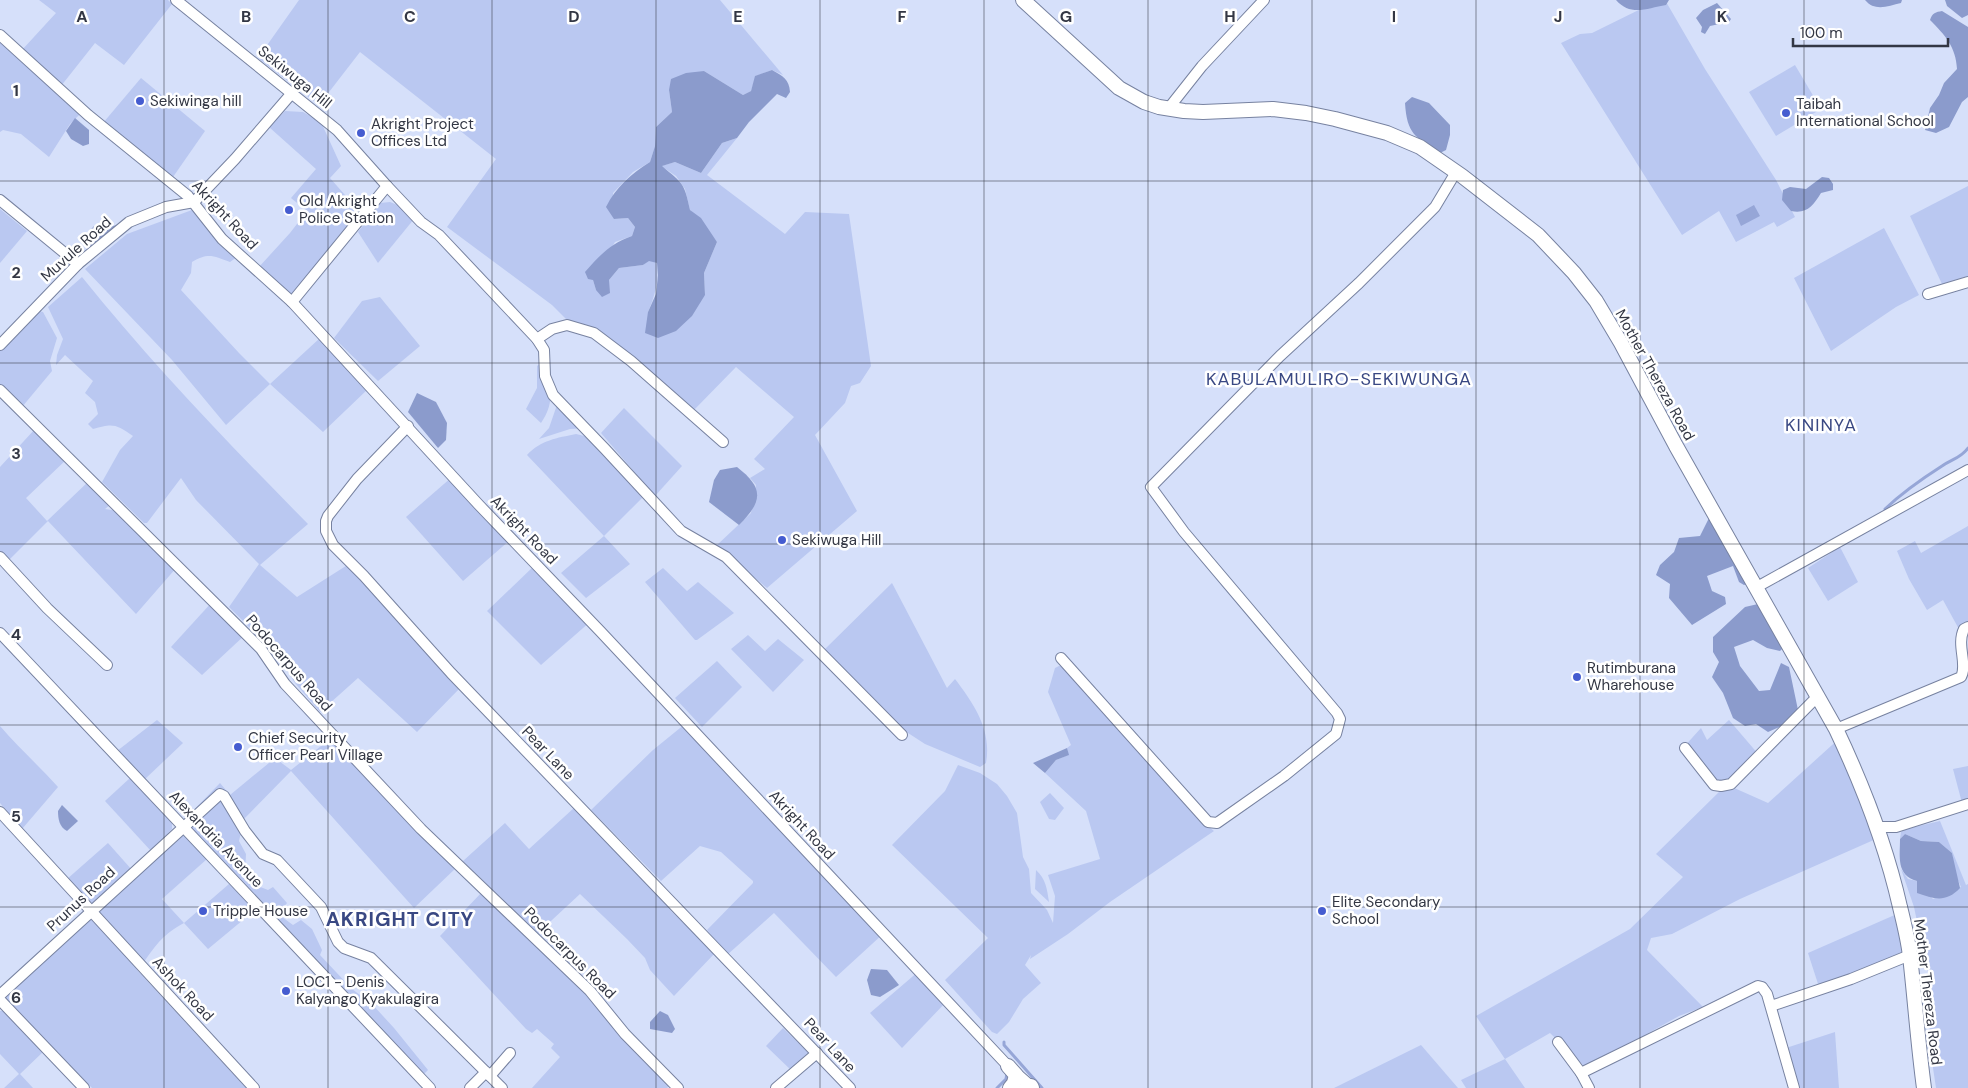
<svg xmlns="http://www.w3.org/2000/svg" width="1968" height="1088" font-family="'DM Sans',sans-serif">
<rect width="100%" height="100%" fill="#d6e0fa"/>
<g fill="#bac8f1">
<path d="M39,0H168L172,4L124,65L95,43L61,86L22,50L56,13Z"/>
<path d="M299,0H720L783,75L772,70L756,76L751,91L743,95L704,71L669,90L672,112L656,127L655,146L650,162L633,172L613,193L614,219L628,218L635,227L632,236L615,242L593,280L596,290L609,280L619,268L643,265L649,260L657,263C659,282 655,295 648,312L705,295L704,273L717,242L690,210L685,189L676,176L661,166L675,162L701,173L722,143L737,138L707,175L785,234L805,212L849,214L871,366L860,383L851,386L845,403L815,435L857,511L767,588L716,546L751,513L756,485L750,478L765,469L754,459L794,417L736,367L694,410L596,328L569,322L552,305L447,227L496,159L360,52L319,105L258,58Z"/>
<path d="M1659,0H1665L1705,69L1776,180L1795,217L1777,227L1774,222L1736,242L1719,211L1682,235L1561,43L1580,34L1592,33Z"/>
<path d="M0,38L81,113L70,124L49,157L21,134L3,130L0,132Z"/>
<path d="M1795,65L1821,109L1776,136L1749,92Z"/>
<path d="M141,78L205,131L173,177L103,123Z"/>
<path d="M285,111L303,112L321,122L341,166L330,178L352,203L362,197L359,216L292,295L259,267L290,233L307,211L291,198L316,169L269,127Z"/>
<path d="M1968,186V276L1942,284L1910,216Z"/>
<path d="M390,202L400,206L414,219L378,263L358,232L380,203Z"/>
<path d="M0,209L27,231L0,263Z"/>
<path d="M192,210L196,212L237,257L230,262C214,256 208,252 192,262L191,273L181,290L239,353L270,384L320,338L368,389L323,432L270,384L226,425L172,360L85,269L127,234Z"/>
<path d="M1884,228L1919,295L1896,307L1831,351L1794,278Z"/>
<path d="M82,277C152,364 229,444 308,524L260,565L297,597L349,564L460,688L417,732L358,678L320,712L295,683L275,653L229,607L259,564L196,500L181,478L147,523H144L102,482L120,450L133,436C116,424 113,423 93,429L88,424L98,414L95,402L85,393L93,381L65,355L56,365L57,355L63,339L48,307Z"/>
<path d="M380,297L420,346L378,381L334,338L362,301Z"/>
<path d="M39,311L43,312L57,338L50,361L52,371L22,407L0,384V347Z"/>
<path d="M544,360C549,385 557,400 541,423L526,409L537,388V366Z"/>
<path d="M558,402L588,428L570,429L539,439L549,428Z"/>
<path d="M624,408L682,466L655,496L601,433Z"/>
<path d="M35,429L67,459L26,498L47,521L89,481L111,504L105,509L118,511L177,567L136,614L48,521L8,561L0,553V467Z"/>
<path d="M576,434L597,439L645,495L604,536L630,564L586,598L561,573L604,536L527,455C541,440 557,438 576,434Z"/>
<path d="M452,477L510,540L463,581L406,517Z"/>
<path d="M1968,526V624L1960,631L1943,600L1927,610L1909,579L1897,551L1915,541L1921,553Z"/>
<path d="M1840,547L1858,582L1828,601L1808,568Z"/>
<path d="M535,565L591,621L541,665L487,611Z"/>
<path d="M663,568L687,591L698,582L734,613L697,640H695L645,582Z"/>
<path d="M892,583L947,688L955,679C974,704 992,730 986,763L980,767L925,744L905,731L823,651Z"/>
<path d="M213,601L246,634L202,675L171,647Z"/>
<path d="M748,635L765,651L778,639L804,660L773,692L731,649Z"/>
<path d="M717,661L742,687L702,727L675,698Z"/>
<path d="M1059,666H1063L1069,672L1193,814L1214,831L1110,902L1068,934L1030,959L1031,955L1025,965L1041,983L1023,999L1009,1022L997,1034L992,1032L945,980L988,938L892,845L945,791L958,765L980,773L997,784L1007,796L1017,813L1023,857L1029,869L1031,893L1047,910L1053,923L1055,896L1048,875L1100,859L1086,811L1045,773L1056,760L1068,755L1067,748L1071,745L1048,692L1055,668Z"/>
<path d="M157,720L183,743L144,780L117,751Z"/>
<path d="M1729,720L1759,755L1726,782L1714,783L1683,748L1701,728L1707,740Z"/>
<path d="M685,724L884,933L836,977L774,913L727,955L707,930L753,883V881L721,852L700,846L661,881L591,810L653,750Z"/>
<path d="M0,726C18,747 39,766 58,787L22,829L0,803Z"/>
<path d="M1842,736L1877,804L1885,835L1740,899L1672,934L1651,938L1647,950L1703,1007L1679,1016L1586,1068L1550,1033L1505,1059L1525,1088H1466L1461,1080L1505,1059L1476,1016L1630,929L1683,877L1656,854L1721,790L1732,787L1768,803Z"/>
<path d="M331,738L457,867L414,908L291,771L244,819L239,841L246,854L245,874L253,884L268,890L273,887L287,903L278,914L293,925L301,920L312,929L322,950L320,955L352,989L372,1004L394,1028L428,1070L422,1076L183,821L220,783L230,795L275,758L291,770Z"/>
<path d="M1968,766V801L1962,803L1953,769Z"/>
<path d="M130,778L172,823V829L151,851L105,801Z"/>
<path d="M1050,793L1064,808L1055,820L1049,819L1040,802Z"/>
<path d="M575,807L629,862L672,912L715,953L674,996L650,970L645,958L627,939L580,894L538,933L463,861L505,823L529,849Z"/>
<path d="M1940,821L1966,885L1968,884V1088H1936L1930,1048L1928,974L1914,907L1901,869L1908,879L1917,881L1933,899L1961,887L1955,874L1952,853L1939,842L1921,841L1905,834L1900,839L1901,832L1906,829Z"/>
<path d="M183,834L207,859L162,899L184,923L229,884L255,910L208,949L184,923C164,934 157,943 144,962L96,911Z"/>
<path d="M108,843L132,870L94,907L66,880Z"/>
<path d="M1036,870C1046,879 1047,889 1049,902L1035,889Z"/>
<path d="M483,891L581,981L672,1083L667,1088H532L560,1057L551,1048L554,1044L537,1029L532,1033L526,1029L440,936Z"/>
<path d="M89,909L138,971L246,1088H92L1,994Z"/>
<path d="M1906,910L1915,951L1819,987L1808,953Z"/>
<path d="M919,971L947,1001L902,1048L870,1013Z"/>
<path d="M0,1011H7L44,1051L20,1074L33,1088H4L19,1074L0,1054Z"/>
<path d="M783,1028L811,1055L793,1072L766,1046Z"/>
<path d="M1835,1032L1839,1088H1797L1786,1048Z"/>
<path d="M1421,1045L1458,1088H1334Z"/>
</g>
<g fill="#8b9bcc">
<path d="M1616,0H1669L1666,5C1647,8 1631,17 1616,0Z"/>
<path d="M1865,0H1902L1901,3C1888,6 1875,12 1865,0Z"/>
<path d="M1945,0H1968V15L1962,18L1947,6Z"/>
<path d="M1717,3L1731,19L1729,22L1710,26L1705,34L1701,32L1702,27L1696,18L1703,10Z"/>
<path d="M1942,11L1968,27V97L1962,102L1949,127L1936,133L1925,130L1930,108L1939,95L1944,83L1957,69C1956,47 1945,35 1930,20C1932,13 1936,12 1942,11Z"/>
<path d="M772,70C783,76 789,79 790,92L786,98L777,94L749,122L737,138L722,143L701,173L675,162L662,166C683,184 684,182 690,210L701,218L717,242L704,273L705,295L692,316L676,331L658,338L645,333L648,312L656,294L658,275L657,263L649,261L643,265L619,268L609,280L610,293L602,297L596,290L593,280L588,279L585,272C600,255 610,244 632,236L635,227L628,218L614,219L606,207C616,187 631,174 650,162L655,146L656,127L672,112L669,90L671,79L686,73L704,71L743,95L751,91L755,76Z"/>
<path d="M1412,97L1429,103L1450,125V135L1446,150L1440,153C1415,137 1407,134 1405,103Z"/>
<path d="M75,118L89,130V144L83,146L71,139L66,131Z"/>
<path d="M1822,177L1829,178L1833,184V190L1821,193C1813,206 1807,214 1791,211L1782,200L1783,190L1790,187L1806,189Z"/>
<path d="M118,225L119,231L91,248L84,245L86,235L94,226L106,227Z"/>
<path d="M417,393L436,402L447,423L446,440L438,448L408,412Z"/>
<path d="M737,467C764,488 763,501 739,525L709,502L714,480L720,470Z"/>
<path d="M1710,516L1750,583L1744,585L1739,582L1733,566L1707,576L1712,591L1725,597L1726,604L1692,625L1669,598L1670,584L1656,575L1660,565L1674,552L1679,538L1700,536Z"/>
<path d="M1758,604L1785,646L1780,651L1767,648L1753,640L1734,647L1740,666L1759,691L1770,690L1781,663L1789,667L1798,710L1793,721L1768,732L1756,724L1745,726L1733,718L1723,693L1712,677L1719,662L1713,652V637L1745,607Z"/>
<path d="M1067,748L1069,755L1056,760L1045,773L1033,763Z"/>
<path d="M62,805L78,821L67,831C59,827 58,818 58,811Z"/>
<path d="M1905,834L1921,841L1939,842L1952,853L1960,888C1946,903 1934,899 1917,893V881C1896,875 1900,857 1900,839Z"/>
<path d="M871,969L887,970L899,985L880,997L871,995L867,980Z"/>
<path d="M660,1011L668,1015L675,1029L672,1033L650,1029V1022Z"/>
</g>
<path fill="#96a6d7" d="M1754,205L1760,216L1741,226L1736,215Z"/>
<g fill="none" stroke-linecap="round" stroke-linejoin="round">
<g stroke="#96a6d7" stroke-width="3">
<path d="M354,219L366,198"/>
<path d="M1885,509C1904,491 1920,480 1942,466C1952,459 1961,458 1968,448"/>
<path d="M1004,1042V1045L1042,1088"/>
<path d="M997,1088L1006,1079L1007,1073"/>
</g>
<g stroke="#7782a0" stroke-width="12">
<g id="minor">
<path d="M176,0L337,130L387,186"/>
<path d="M0,35L88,115L188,196L222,239L292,302L479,505L600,631L1008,1066L1031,1086"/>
<path d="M1168,109L1202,66L1264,0"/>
<path d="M0,200L78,264"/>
<path d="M1928,294L1968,282"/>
<path d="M292,302L387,186L421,222L439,235L537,339L544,350L545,376L553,395L605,449L681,531L726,557L902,735"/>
<path d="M537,339L552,329L567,325L594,333L631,361L723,442"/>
<path d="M0,345L78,264L129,222L166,207L194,202L235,159L292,93"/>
<path d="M0,390L261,649L285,684L421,829L590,991L625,1034L678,1088"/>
<path d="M408,426L357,479L328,516L326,521V531L333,545L364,576L451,673L850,1088"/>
<path d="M0,557L47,608L107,665"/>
<path d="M1757,587L1968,470"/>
<path d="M0,633L430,1088"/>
<path d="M1061,658L1208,822L1217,823L1284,776L1336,734L1340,719L1337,713L1184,532L1151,487L1280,356L1359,283L1435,207L1456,172"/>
<path d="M1836,729L1961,677C1968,664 1956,645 1964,629L1968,627"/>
<path d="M1685,748L1714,785L1721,786L1731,784L1817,697"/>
<path d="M0,812L254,1088"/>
<path d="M1878,827H1896L1968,804"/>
<path d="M0,995L220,794L224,796L245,831L263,854L277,860L321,907L338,942L344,948L371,958L502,1088"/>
<path d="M0,1000L84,1088"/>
<path d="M1771,1006L1851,979L1910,955"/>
<path d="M1558,1042L1581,1073L1589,1088"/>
<path d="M1581,1073L1758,986L1762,987L1767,994L1794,1088"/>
<path d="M490,1076L510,1053"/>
<path d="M470,1088L486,1072"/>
<path d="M776,1088L817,1053"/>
</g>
</g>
<g stroke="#7782a0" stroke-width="16">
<g id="tertiary">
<path d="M1023,0L1119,88L1144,102L1159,107L1184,111L1203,112L1273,109L1306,113L1335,119L1387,133L1420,147L1462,176L1538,235L1574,273L1596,301L1621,343L1676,446L1836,729C1863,786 1886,845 1900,907C1904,923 1908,939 1910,956C1915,1000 1918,1044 1924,1088"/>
<path d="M1008,1066L1016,1075L1014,1083L1010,1088"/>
<path d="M1026,1088L1031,1086L1032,1088"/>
</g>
</g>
<use href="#minor" stroke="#fff" stroke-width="10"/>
<use href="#tertiary" stroke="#fff" stroke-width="14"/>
</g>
<path fill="none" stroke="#333744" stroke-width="1" stroke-opacity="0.55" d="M164,0V1088M328,0V1088M492,0V1088M656,0V1088M820,0V1088M984,0V1088M1148,0V1088M1312,0V1088M1476,0V1088M1640,0V1088M1804,0V1088M0,181H1968M0,363H1968M0,544H1968M0,725H1968M0,907H1968"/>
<g fill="#455cd0" stroke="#fff" stroke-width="2">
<circle cx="140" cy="101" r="5"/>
<circle cx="1786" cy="113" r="5"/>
<circle cx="361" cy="133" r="5"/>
<circle cx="289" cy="210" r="5"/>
<circle cx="782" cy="540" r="5"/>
<circle cx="1577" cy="677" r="5"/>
<circle cx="238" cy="747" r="5"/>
<circle cx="203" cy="911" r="5"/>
<circle cx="1322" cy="911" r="5"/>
<circle cx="286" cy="991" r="5"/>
</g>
<g text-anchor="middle" stroke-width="5" stroke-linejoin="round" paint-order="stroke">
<g font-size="15" fill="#333744" stroke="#fff">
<text transform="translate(295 77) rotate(39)" y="5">Sekiwuga Hill</text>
<text transform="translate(225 215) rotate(47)" y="5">Akright Road</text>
<text transform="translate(76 249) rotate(-42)" y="5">Muvule Road</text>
<text transform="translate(1655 375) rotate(61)" y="5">Mother Thereza Road</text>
<text transform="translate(524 530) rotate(46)" y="5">Akright Road</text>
<text transform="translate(289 663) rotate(49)" y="5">Podocarpus Road</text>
<text transform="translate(548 753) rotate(46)" y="5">Pear Lane</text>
<text transform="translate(802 825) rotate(47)" y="5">Akright Road</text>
<text transform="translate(216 839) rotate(46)" y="5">Alexandria Avenue</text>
<text transform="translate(81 899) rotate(-43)" y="5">Prunus Road</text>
<text transform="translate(570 953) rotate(45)" y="5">Podocarpus Road</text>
<text transform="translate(183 989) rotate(47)" y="5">Ashok Road</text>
<text transform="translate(1928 992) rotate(83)" y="5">Mother Thereza Road</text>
<text transform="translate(830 1045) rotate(47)" y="5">Pear Lane</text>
</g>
<g font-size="15" fill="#333744" stroke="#fff" text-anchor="start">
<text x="150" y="106">Sekiwinga hill</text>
<text x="1796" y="109">Taibah<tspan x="1796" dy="17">International School</tspan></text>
<text x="371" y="129">Akright Project<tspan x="371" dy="17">Offices Ltd</tspan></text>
<text x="299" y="206">Old Akright<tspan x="299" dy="17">Police Station</tspan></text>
<text x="792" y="545">Sekiwuga Hill</text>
<text x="1587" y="673">Rutimburana<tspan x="1587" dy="17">Wharehouse</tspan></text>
<text x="248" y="743">Chief Security<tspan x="248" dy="17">Officer Pearl Village</tspan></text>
<text x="1332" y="907">Elite Secondary<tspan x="1332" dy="17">School</tspan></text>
<text x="213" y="916">Tripple House</text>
<text x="296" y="987">LOC1 - Denis<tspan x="296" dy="17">Kalyango Kyakulagira</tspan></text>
</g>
<g font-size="18" letter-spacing="1" fill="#394883" stroke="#fff">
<text x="1339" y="385">KABULAMULIRO-SEKIWUNGA</text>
<text x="1821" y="431">KININYA</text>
</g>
<g font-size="20" font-weight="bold" letter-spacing="1" fill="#394883" stroke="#fff">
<text x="400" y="926">AKRIGHT CITY</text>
</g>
</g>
<g font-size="16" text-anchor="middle" font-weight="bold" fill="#333744" stroke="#fff" stroke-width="5" stroke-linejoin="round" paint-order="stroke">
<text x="82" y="22">A</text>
<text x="246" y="22">B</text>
<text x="410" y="22">C</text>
<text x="574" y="22">D</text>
<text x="738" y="22">E</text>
<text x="902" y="22">F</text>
<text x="1066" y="22">G</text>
<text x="1230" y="22">H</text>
<text x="1394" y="22">I</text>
<text x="1558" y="22">J</text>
<text x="1722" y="22">K</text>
<text x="16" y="96">1</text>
<text x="16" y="278">2</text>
<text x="16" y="459">3</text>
<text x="16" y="640">4</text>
<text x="16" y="822">5</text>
<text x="16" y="1003">6</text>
</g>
<path d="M1793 38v8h155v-8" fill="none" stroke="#333744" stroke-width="2.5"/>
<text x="1800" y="38" font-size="15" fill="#333744" stroke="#ffffff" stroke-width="4" paint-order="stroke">100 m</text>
</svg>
